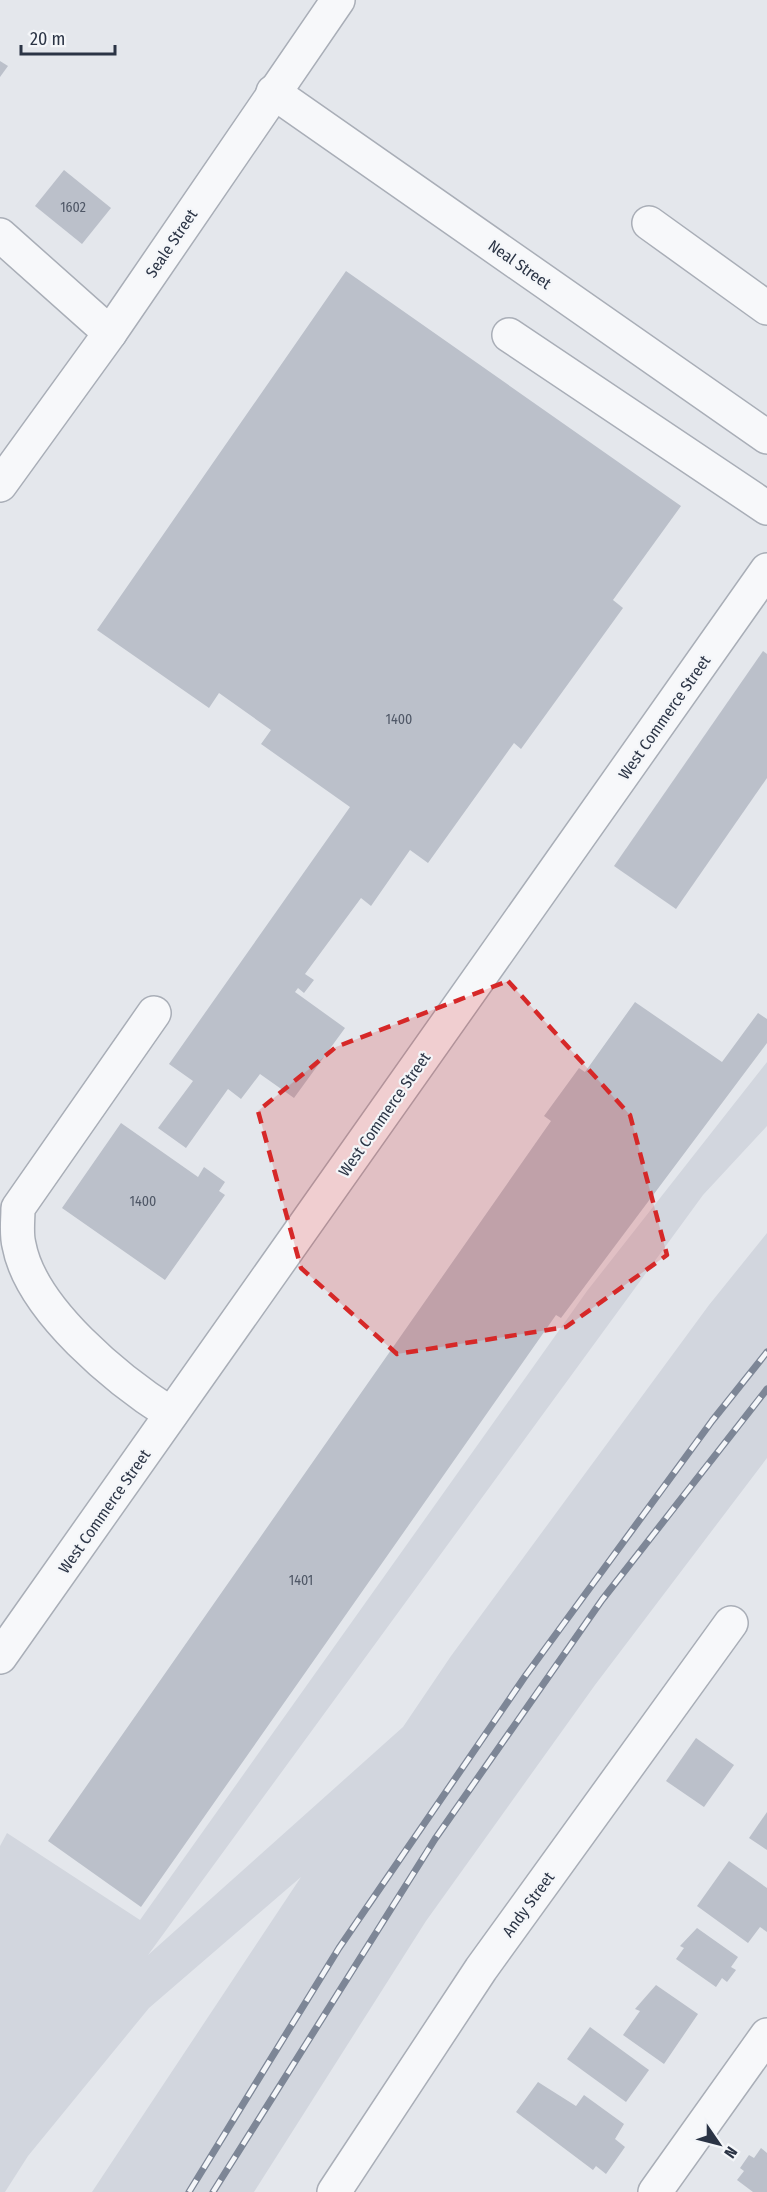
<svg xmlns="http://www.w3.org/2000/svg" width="767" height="2192" font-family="'Fira Sans Condensed',sans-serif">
<rect width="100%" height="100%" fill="#e4e7ec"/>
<path fill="#d2d6de" d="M767,1062V1126L703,1195L148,1955L403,1727L451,1656L709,1305L767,1233V1458L595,1685L426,1921L254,2192H92L301,1877L149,2008L28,2156L5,2192H0V1846L7,1833L140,1920L587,1291Z"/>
<g fill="#bbc0ca">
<path d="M0,61L8,66L0,77Z"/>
<path d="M64,170L111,208L82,244L35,206Z"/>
<path d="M346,271L681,506L613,600L623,608L521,749L514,743L428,863L410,850L371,906L361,898L305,974L314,980L304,993L298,988L295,992L345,1028L294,1098L260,1074L241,1099L228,1089L186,1148L158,1128L193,1081L169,1064L350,807L261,744L271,730L219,693L209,708L97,630Z"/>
<path d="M763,651L767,654V778L676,909L614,866Z"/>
<path d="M635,1002L722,1062L758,1013L767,1019V1043L561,1318L556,1315L141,1907L48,1841L551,1121L544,1116L579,1068L585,1072Z"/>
<path d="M121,1123L198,1177L204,1167L225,1182L219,1191L225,1195L165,1280L62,1208Z"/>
<path d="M696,1738L734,1765L704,1807L666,1781Z"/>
<path d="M767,1812V1850L749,1838Z"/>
<path d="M729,1861L767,1888V1932L760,1927L748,1943L697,1906Z"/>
<path d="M697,1928L738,1957L731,1967L736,1970L727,1982L722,1978L716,1987L676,1959L684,1948L680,1946Z"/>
<path d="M656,1985L698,2014L664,2064L623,2035L640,2011L635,2009Z"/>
<path d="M590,2027L649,2070L626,2102L567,2059Z"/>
<path d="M538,2082L576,2106L584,2095L624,2124L615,2139L625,2147L606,2174L596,2166L593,2170L516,2112Z"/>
<path d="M761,2148L767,2153V2192H753L737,2180L744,2171L740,2168L749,2155L754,2158Z"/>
</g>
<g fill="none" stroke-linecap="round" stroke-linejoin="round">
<g stroke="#a9aeb7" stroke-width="36">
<g id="minor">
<path d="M273,92L767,437"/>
<path d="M649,223L767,308"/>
<path d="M0,235L110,333"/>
<path d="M509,335L767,508"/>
<path d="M0,485L110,333L338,0"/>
<path d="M154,1013L18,1208C18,1220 16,1234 19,1245C31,1310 119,1381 171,1414"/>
<path d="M0,1657L767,570"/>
<path d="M334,2192L481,1969L731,1623"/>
<path d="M655,2192L767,2035"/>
</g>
</g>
<use href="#minor" stroke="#f7f8fa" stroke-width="33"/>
<g stroke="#7d8696" stroke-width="7">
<g id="rail">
<path d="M189,2192L339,1948L526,1675L712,1421L767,1352"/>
<path d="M213,2192L435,1839L602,1600L767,1389"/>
</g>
</g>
<use href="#rail" stroke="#f4f6f9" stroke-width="4.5" stroke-dasharray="14" stroke-linecap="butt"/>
</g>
<path fill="#d62828" fill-opacity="0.2" stroke="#d62828" stroke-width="4.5" stroke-dasharray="12 8" stroke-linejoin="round" d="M508,981L630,1115L667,1255L566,1327L397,1354L301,1268L258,1111L336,1047Z"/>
<g text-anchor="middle" stroke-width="4.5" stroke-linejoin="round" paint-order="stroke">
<g font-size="14" fill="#4f5766">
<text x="73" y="212">1602</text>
<text x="399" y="724">1400</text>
<text x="143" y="1206">1400</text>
<text x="301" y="1585">1401</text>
</g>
<g font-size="16" fill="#2b3445" stroke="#f4f6f9">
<text transform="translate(171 243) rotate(-56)" y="6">Seale Street</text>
<text transform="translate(520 264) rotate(35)" y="6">Neal Street</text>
<text transform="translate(664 717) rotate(-55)" y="6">West Commerce Street</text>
<text transform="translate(384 1114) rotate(-55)" y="6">West Commerce Street</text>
<text transform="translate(104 1511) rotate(-55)" y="6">West Commerce Street</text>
<text transform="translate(528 1904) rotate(-54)" y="6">Andy Street</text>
</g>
</g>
<g transform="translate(719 2144) rotate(125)" stroke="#f4f6f9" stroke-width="4.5" paint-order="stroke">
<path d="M0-4.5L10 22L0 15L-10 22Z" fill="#2b3445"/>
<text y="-9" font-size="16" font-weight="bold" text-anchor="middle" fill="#2b3445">N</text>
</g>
<path d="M21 45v9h94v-9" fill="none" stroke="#2b3445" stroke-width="3"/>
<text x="30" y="45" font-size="18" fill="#2b3445" stroke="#f4f6f9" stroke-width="4.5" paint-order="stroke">20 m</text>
</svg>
